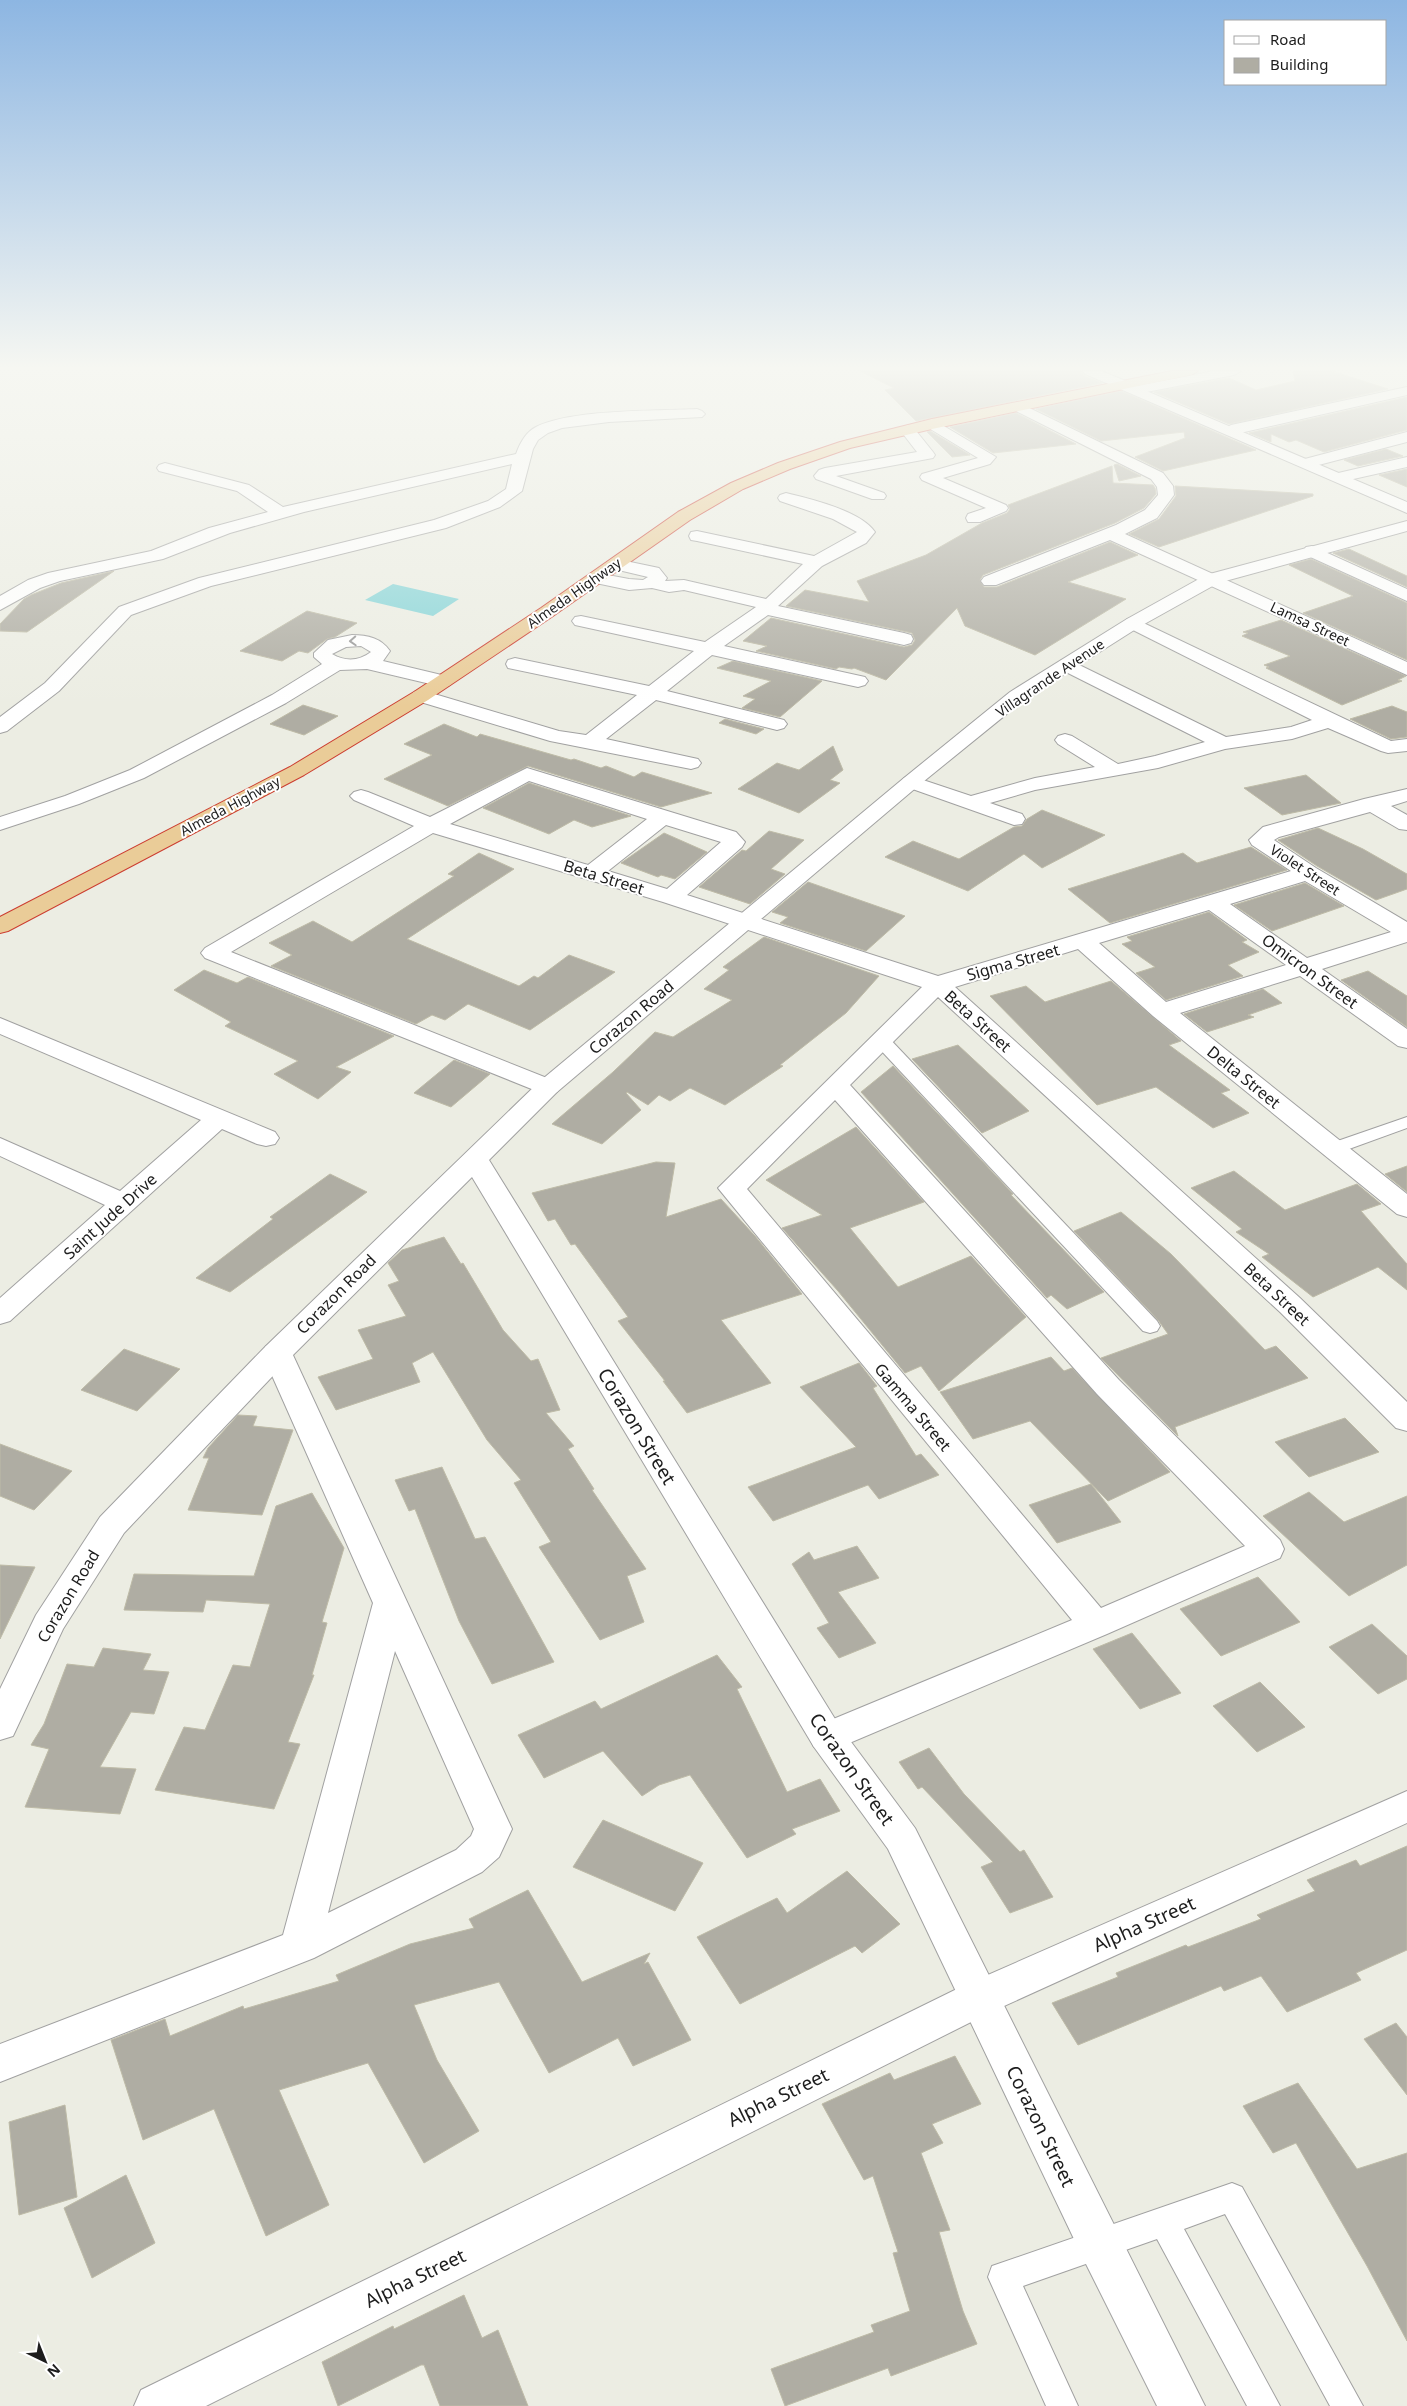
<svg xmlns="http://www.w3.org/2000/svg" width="1407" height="2406" font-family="'Noto Sans',sans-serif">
<rect width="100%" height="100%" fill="#ecede3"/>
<path fill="#86d4d7" d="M393,584L459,599L433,616L365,600Z"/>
<g fill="#afada3" stroke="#bebba7">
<path d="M860,371H1081L1084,376L1102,383L916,421L885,390L894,388Z"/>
<path d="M1293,371H1332L1388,389L1229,424L1154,392L1229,378L1256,390L1295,381Z"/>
<path d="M1121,391L1256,450L1163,471L1135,457L1185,438L1184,432L1101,441L1036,409Z"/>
<path d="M1407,397V430L1324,452L1296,440L1289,442L1271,434V442L1249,433Z"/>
<path d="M1016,413L1076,444L993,453L950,427Z"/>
<path d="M930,431L970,455L952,457L927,432Z"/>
<path d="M1386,449L1403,456L1358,466L1344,460Z"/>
<path d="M1117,464L1141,476L1119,481L1114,465Z"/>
<path d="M1112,466L1113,483L1153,485L1155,488L1156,494L1144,508L1115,523L983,575L980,580L984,587H997L1110,542L1138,555L1068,582L1126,599L1035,655L965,626L957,608L886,680L854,668L852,669L839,667L836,669L756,651L767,646L743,641L771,618L904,647L912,645L915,640L912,633L786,606L805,590L869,602L857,581L926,555L982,523L1007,513L1010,509L1008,505Z"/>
<path d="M1407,469V487L1379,475Z"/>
<path d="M1175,486L1313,494V496L1159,547L1129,534L1159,519L1176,496Z"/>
<path d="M1349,549L1407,576V587L1333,553Z"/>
<path d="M1311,559L1407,603V660L1303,613L1353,596L1289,565Z"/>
<path d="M114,571L27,632L0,631V624L24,599L31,595L61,583Z"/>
<path d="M307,611L357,623L335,637L327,639L308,653L299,651L282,661L240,651Z"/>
<path d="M1281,620L1406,676L1398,680L1402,681L1342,705L1266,668L1269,667L1264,665L1290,656L1242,636L1248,633L1243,632Z"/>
<path d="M733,661L822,681L780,717L742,708L755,699L743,696L771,681L717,668Z"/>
<path d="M303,705L338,716L304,735L270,724Z"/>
<path d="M1392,706L1407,712V737L1391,739L1350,719Z"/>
<path d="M725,719L764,729L756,734L719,723Z"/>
<path d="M444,724L477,737L480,734L571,760L574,759L601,768L606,766L634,777L642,772L712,793L661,807L528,766L448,806L384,779L432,755L404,744Z"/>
<path d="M833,746L843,770L830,780L840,783L799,813L738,789L777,763L799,770Z"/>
<path d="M1306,775L1341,803L1282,815L1244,788Z"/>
<path d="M529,783L631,816L592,827L574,820L549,834L483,808Z"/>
<path d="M1042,810L1105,835L1042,868L1024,854L968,891L885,857L913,841L959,859L1014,827L1022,826L1027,819Z"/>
<path d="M1318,828L1363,849L1407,874V889L1376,900L1317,866L1278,840Z"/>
<path d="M769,831L804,840L771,869L785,874L750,904L699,887L742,850L746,851Z"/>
<path d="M664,833L707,852L675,879L661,875L658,877L621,863Z"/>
<path d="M1251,847L1287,870L1110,923L1068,889L1183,853L1197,863Z"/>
<path d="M479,853L514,869L407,939L519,986L534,976L538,978L569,955L615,972L530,1030L468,1004L445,1020L432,1015L416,1024L271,966L292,955L269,943L313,921L352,942L454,876L448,874Z"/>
<path d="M808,882L905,916L866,951L780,923L788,917L772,912Z"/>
<path d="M1305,883L1344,906L1272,931L1234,905Z"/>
<path d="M1209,912L1247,940L1242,942L1259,952L1228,965L1243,976L1166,1000L1136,973L1155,967L1122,944L1132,941L1127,937Z"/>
<path d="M764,937L879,976L846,1013L780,1065L783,1066L725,1105L690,1088L670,1101L659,1095L648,1105L627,1092L626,1093L641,1110L602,1144L552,1124L613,1072L655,1032L673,1037L732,1000L704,989L729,970L723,967Z"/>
<path d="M204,970L237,983L248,977L394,1036L336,1067L351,1072L318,1099L274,1074L298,1061L225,1026L231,1022L174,990Z"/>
<path d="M1368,971L1407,996V1027L1341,980Z"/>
<path d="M1111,981L1181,1041L1169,1045L1230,1090L1221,1093L1249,1113L1213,1128L1156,1087L1097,1105L990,996L1026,986L1045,1002Z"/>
<path d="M1263,989L1282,1003L1248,1015L1254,1017L1207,1032L1184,1014Z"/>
<path d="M958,1045L1029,1111L982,1133L912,1059Z"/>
<path d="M454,1060L490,1074L451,1107L414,1093Z"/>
<path d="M893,1066L1013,1194L1011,1195L1104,1292L1067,1309L1051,1295L1047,1298L861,1092Z"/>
<path d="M856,1127L924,1202L850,1228L898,1287L971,1256L1026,1317L939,1391L921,1366L905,1373L838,1291L782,1228L822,1215L766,1180Z"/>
<path d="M656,1162L675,1163L666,1217L721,1199L755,1236L802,1294L721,1320L771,1383L687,1413L663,1381H665L618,1321L628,1317L575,1244L571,1245L555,1219L548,1221L532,1193Z"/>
<path d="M1407,1166V1192L1385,1174Z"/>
<path d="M1234,1171L1285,1210L1357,1184L1381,1204L1361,1211L1407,1264V1290L1378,1267L1313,1297L1262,1257L1269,1254L1236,1232L1242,1229L1191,1188Z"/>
<path d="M330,1174L367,1192L230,1292L196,1278L273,1219L270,1217Z"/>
<path d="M1121,1212L1171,1254L1265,1350L1276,1346L1308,1378L1175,1427L1178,1436L1101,1358L1168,1334L1158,1320L1074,1231Z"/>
<path d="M444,1237L461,1264L463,1263L503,1330L531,1361L538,1359L560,1410L546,1413L574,1446L568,1449L594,1489L592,1490L646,1569L627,1576L644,1622L600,1640L539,1547L551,1542L514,1483L521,1480L487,1440L433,1352L412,1363L420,1382L336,1410L318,1377L373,1359L358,1330L406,1316L388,1285L399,1281L388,1263L402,1250Z"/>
<path d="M124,1349L180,1369L137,1411L81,1390Z"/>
<path d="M1051,1357L1064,1371L1072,1368L1170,1472L1108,1501L1030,1421L973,1439L940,1392Z"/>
<path d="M859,1363L877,1386L873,1388L916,1456L921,1454L939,1475L879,1499L868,1485L773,1521L748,1487L856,1447L800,1387Z"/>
<path d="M238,1415L257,1416L253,1426L293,1430L262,1515L188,1510L209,1458H203L208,1448Z"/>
<path d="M1345,1418L1379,1452L1309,1477L1275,1442Z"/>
<path d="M0,1444L72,1471L34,1510L0,1496Z"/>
<path d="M442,1467L475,1539L485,1537L554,1662L492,1684L459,1621L415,1509L409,1511L395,1480Z"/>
<path d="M1091,1484L1121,1522L1057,1543L1029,1505Z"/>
<path d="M1309,1492L1344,1522L1407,1496V1565L1349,1596L1263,1516Z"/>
<path d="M312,1493L344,1548L322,1622L327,1623L312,1675H314L288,1742L300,1744L274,1809L155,1790L184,1727L205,1730L233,1665L250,1667L270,1604L206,1600L203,1612L124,1610L134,1574L254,1576L276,1506Z"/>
<path d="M857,1546L879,1578L838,1592L876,1643L839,1658L817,1628L829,1623L792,1564L809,1552L814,1560Z"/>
<path d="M0,1565L35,1567L0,1639Z"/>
<path d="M1258,1577L1300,1622L1221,1656L1180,1609Z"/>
<path d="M1372,1624L1407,1656V1679L1378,1694L1329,1647Z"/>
<path d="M1132,1633L1181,1693L1140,1709L1093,1649Z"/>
<path d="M103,1648L151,1654L143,1670L169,1672L154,1714L131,1712L100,1767L136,1769L120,1814L25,1807L49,1749L31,1745L44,1724L67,1664L94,1667Z"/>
<path d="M717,1655L742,1687L737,1689L787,1792L820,1779L840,1811L792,1829L796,1834L747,1858L690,1775L659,1785L642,1796L603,1751L544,1778L518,1735L595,1701L601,1709Z"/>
<path d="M1260,1682L1305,1727L1257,1752L1213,1706Z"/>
<path d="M929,1748L964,1794L1020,1852L1024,1850L1053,1897L1010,1913L981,1867L993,1862L922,1787L918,1789L899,1762Z"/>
<path d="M603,1820L703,1863L675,1911L573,1867Z"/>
<path d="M1407,1846V1950L1356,1973L1361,1980L1287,2012L1261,1976L1224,1991L1221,1986L1078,2045L1052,2003L1118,1977L1116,1973L1186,1945L1188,1947L1261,1919L1257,1915L1315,1891L1307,1880L1356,1860L1360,1866Z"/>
<path d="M847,1871L900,1924L862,1953L855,1946L740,2004L697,1937L777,1898L787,1913Z"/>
<path d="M528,1890L582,1982L650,1953L644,1964L648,1962L691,2040L633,2066L618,2038L549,2073L499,1982L414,2005L437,2060L479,2131L424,2163L368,2063L279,2090L329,2205L266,2236L214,2109L143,2140L111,2040L165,2019L170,2036L243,2006L244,2009L339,1981L336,1975L410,1944L474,1928L469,1919Z"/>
<path d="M1396,2023L1407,2037V2095L1364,2039Z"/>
<path d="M955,2056L981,2104L932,2124L943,2143L921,2153L950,2230L939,2232L963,2311L977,2344L891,2376L888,2368L785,2406L771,2369L874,2332L871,2325L910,2311L893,2253L898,2252L873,2176L864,2180L822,2104L890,2073L894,2080Z"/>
<path d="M1298,2083L1357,2169L1407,2153V2341L1367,2266L1296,2143L1273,2153L1243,2106Z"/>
<path d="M65,2105L77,2197L19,2215L9,2122Z"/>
<path d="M126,2175L155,2243L92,2278L64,2208Z"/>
<path d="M464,2295L482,2338L498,2330L528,2406H440L424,2365H421L338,2406L322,2362L393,2326L394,2329Z"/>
</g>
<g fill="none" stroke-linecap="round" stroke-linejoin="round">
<g stroke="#a1a1a1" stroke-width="2">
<g id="service">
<path d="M881,1035L887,1036L1157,1321L1160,1326L1157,1331L1150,1333L1143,1331L875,1044L873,1040L875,1036Z"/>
<path d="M1407,1117V1128L1338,1153H1326L1323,1149L1326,1145Z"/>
<path d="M1232,2183L1242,2187L1363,2406H1330L1225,2214L1184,2229L1280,2406H1247L1157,2239L1023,2286L1078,2406H1046L988,2277L992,2266Z"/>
</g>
</g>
<g stroke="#a1a1a1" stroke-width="2">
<g id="minor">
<path d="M1083,371H1101L1128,382L1130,385L1128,388H1118L1085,374Z"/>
<path d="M1214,371H1241L1234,375L1136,394L1129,390L1136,386Z"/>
<path d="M1407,387V395L1231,435L1223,430L1231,425Z"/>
<path d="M1019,403L1163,473L1173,486L1174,495L1157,518L1125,534L1407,662V675L1110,540L996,585H984L981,581L984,577L1116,525L1145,510L1158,495L1157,487L1151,479L1014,410L1012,407L1014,404Z"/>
<path d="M697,409L702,411L705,414L702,417L609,422L562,428L548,433L538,440L533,449L522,491L500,507L446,528L211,586L131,615L59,691L7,731L0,733V717L45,683L119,607L199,578L434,520L488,501L506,489L512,464L304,512L230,533L163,559L60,581L40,588L0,610V596L28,580L48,573L151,551L209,528L268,512L237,491L159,471L157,468L159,465L165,463L249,485L283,507L516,454C520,443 526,432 536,427C571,409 657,411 697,409Z"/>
<path d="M932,419L996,457L990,464L943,478L1006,505L1008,508L1006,511L980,522H968L966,518L968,514L986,508L922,480L920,477L922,474L978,458L927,427L924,424Z"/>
<path d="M908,425L913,427L933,452L935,455L933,458L836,476L884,493L886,496L884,499H872L816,479L814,476L819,470L825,468L917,452L900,430Z"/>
<path d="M1407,432V442L1307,468L1299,463L1301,460Z"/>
<path d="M1407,457V467L1340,482L1332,477L1334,474Z"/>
<path d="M786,493C811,499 861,511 875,532L866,543L822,566L778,606L904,633L911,635L913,639L911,643L904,645L768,615L724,646L865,677L868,681L865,685L858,687L712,655L667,691L784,720L787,724L784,728L777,730L656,700L606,739L698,759L701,763L698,767L691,769L550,741L414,700L411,696L414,692L421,690L559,731L586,735L637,695L508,668L506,664L508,660L515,658L649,686L694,651L575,625L572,621L575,617L581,616L705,642L756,607L684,590L669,592L652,588L629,590L591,582L588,578L591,574L597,573L629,579L643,580L648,577L610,568L607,564L610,560L616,559L659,568L667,578L665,581L684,580L766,599L803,564L697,541L691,540L689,536L691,532L697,531L814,556L857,532L833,519L780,501L778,498L780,495Z"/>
<path d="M1312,546L1407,589V601L1306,555L1303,551L1306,547Z"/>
<path d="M1133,618L1391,741L1407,739V751L1388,753L1381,751L1328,728L1292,739L1225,749L1158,768L1035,790L990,803L1022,814L1025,819L1022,824L1014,825L904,786L901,782L904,778L911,776L971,796L1035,778L1095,767L1058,744L1055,740L1058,736L1065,734L1072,736L1118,764L1155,756L1205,742L1060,669L1058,665L1060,661L1067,659L1226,737L1291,727L1312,720L1127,627L1124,623L1127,619Z"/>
<path d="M352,635C368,635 381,638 390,651L383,661L450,677L453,681L450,685L443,687L367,669L340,670L286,703L144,778L79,804L0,830V817L65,796L130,770L272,695L322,664L314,657V653L328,640ZM346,647L361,646L371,652C359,661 346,662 332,654Z"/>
<path d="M527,768L736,832L745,842L742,847L687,895L938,976L1291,871L1252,845L1249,840L1263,827L1364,799L1407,789V801L1391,806L1407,815V830L1399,829L1370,812L1279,837L1274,840L1316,868L1407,922V942L1322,969L1407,1029V1048L1398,1046L1300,976L1180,1013L1407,1194V1217L1397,1214L1153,1016L1078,949L955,987L1300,1298L1407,1402V1431L1396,1428L1280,1312L938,997L850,1085L1119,1380L1280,1540L1284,1549L1280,1558L1107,1634L840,1747L827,1751L814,1747L809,1737L814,1727L1072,1620L718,1188L922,987L663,902L433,833L231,952L557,1082L561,1087L557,1092L548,1095L539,1092L205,958L201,953L205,948L414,826L354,800L350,796L354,792L361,790L368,792L430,817ZM529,781L647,819L588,865L450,824ZM666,825L721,842L667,889L608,871ZM1305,881L1391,932L1307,958L1230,904ZM1209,910L1286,965L1166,1002L1099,943ZM835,1100L1097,1394L1245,1546L1101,1608L747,1189Z"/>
<path d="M0,1018L275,1132L279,1138L275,1144L266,1146L257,1144L222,1129L10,1321L0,1324V1298L105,1205L0,1156V1138L120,1191L201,1120L0,1034Z"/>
<path d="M277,1343L288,1346L292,1353L512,1829L499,1857L482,1872L314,1958L0,2082V2044L283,1935L373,1603L262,1353L266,1346ZM395,1651L474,1829L471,1836L456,1850L328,1913Z"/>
<path d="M1407,1791V1823L993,2011L206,2406H134L141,2390L965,1985Z"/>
</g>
</g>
<g stroke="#a1a1a1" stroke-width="2">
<g id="tertiary">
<path d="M1123,381L1407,502V513L1118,388L1116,385L1118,382Z"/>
<path d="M1407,521V531L1218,583L1139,627L1024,700L918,786L557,1092L489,1160L840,1727L915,1828L1205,2406H1157L1084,2260L888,1849L814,1747L472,1177L288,1360L124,1533L63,1629L13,1736L0,1740V1689L36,1615L100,1517L266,1346L539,1082L904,778L1010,692L1127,619L1206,575Z"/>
</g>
</g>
<g stroke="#cc3d30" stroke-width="2">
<path id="trunk" d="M1172,371H1198L1191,375L932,429L850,448L790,469L743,489L690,520L553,616L428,700L304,775L8,931L0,933V917L290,767L414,692L541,608L678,512L731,483L778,463L840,442L932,419Z"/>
</g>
<use href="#service" fill="#fff" fill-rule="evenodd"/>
<use href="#minor" fill="#fff" fill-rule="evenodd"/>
<use href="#tertiary" fill="#fff" fill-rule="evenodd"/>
<use href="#trunk" fill="#eacc98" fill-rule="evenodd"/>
</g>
<defs><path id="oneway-chevron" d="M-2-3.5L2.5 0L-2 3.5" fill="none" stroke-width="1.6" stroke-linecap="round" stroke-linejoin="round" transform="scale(1.25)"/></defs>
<use stroke="#999" href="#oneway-chevron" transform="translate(353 641) rotate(177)"/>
<linearGradient id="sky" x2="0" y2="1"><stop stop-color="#8db6e2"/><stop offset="0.52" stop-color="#f6f7f2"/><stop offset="1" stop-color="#f6f7f2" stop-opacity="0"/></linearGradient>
<rect width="1407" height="707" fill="url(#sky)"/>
<g text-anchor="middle" stroke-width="4" stroke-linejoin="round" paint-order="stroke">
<g font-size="14" fill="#1d1d1d" stroke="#fff">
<text transform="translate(574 593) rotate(-35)" y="5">Almeda Highway</text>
<text transform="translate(1310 624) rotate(25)" y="5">Lamsa Street</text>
<text transform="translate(1050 678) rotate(-34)" y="5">Villagrande Avenue</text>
<text transform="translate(230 806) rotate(-28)" y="5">Almeda Highway</text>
<text transform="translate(1305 870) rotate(33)" y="5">Violet Street</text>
</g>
<g font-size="16" fill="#1d1d1d" stroke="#fff">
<text transform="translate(604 877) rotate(17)" y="6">Beta Street</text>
<text transform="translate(1013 962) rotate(-16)" y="6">Sigma Street</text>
<text transform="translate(1310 971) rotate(36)" y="6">Omicron Street</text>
<text transform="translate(631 1017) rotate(-40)" y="6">Corazon Road</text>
<text transform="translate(978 1021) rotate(42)" y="6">Beta Street</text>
<text transform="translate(1244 1077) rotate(39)" y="6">Delta Street</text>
<text transform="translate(110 1216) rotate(-42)" y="6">Saint Jude Drive</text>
<text transform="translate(336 1294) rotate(-45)" y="6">Corazon Road</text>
<text transform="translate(1277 1294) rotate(43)" y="6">Beta Street</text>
<text transform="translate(913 1407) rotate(50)" y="6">Gamma Street</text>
<text transform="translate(68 1596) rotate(-59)" y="6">Corazon Road</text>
</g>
<g font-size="19" fill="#1d1d1d" stroke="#fff">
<text transform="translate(637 1426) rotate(59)" y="7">Corazon Street</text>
<text transform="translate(852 1769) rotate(55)" y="7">Corazon Street</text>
<text transform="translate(1144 1924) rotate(-24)" y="7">Alpha Street</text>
<text transform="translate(778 2097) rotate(-26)" y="7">Alpha Street</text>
<text transform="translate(1041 2126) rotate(64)" y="7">Corazon Street</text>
<text transform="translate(415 2278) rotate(-26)" y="7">Alpha Street</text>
</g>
</g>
<rect x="1224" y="20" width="162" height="65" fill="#ffffff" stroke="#a5a5a5"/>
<rect x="1234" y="36" width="25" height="8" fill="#ffffff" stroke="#a5a5a5"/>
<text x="1270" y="45" font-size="15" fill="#1d1d1d">Road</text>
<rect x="1234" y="58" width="25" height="15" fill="#afada3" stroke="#a5a5a5"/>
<text x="1270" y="70" font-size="15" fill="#1d1d1d">Building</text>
<g transform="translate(45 2361) rotate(137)" stroke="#ffffff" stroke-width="4" paint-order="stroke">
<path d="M0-4L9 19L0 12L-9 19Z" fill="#1d1d1d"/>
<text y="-8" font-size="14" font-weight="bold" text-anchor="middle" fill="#1d1d1d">N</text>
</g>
</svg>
